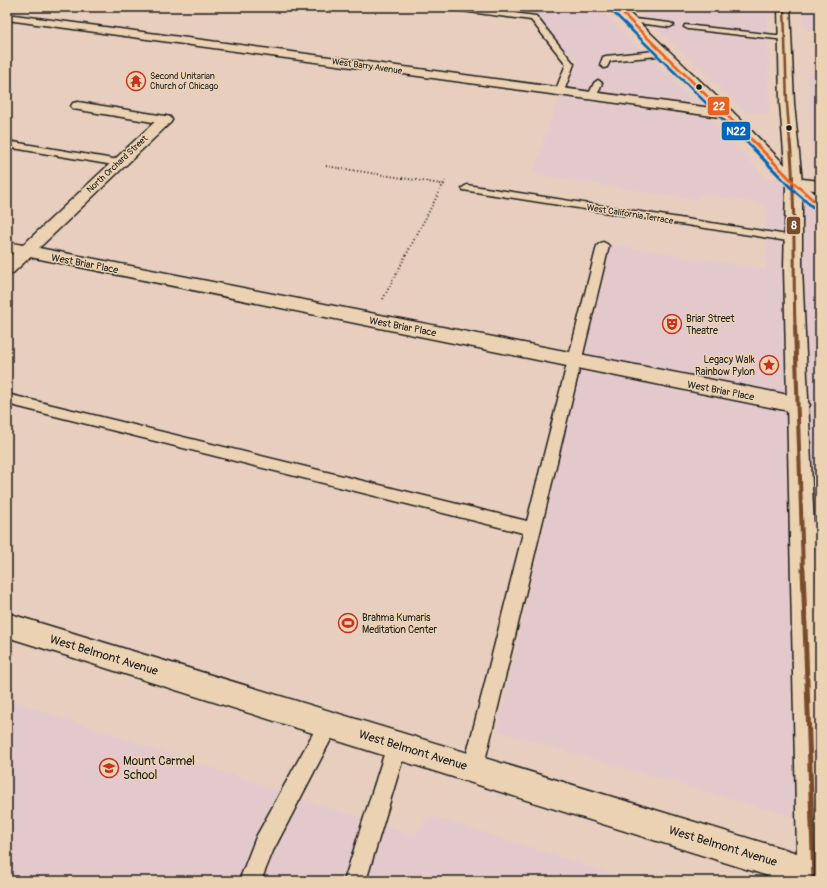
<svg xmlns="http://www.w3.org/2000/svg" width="827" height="888" font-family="Pangolin,sans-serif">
<rect width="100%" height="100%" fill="#e8cebe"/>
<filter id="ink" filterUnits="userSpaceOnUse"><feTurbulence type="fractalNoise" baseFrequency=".025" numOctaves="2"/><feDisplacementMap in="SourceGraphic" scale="8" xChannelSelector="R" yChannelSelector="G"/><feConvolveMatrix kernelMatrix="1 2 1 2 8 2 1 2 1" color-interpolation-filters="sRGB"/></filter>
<g filter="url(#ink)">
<g fill="#e4c9cc">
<path d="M457,7H597L698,104L568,87L577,59L561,47L535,17Z"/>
<path d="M633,7H768L769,114L747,113Z"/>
<path d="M803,7H820V31L804,29Z"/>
<path d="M807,73L820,74V173L813,165Z"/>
<path d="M559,97L710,118L765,178L820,186V825L497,731L575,390L606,244L766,269L765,204L698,194V200L532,174Z"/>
<path d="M7,699L415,836L428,815L636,881H7Z"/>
</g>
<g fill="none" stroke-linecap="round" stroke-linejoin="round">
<g stroke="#1c1c1c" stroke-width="3">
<g id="service">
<path d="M443,7H465L536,16L574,64L563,94L560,95L555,92L566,64L531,20L447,9Z"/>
<path d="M626,18L670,23L674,25L670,27L629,22H626Z"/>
<path d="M685,25L785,36L789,38L785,40L688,29L684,27Z"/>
<path d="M664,50L667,51L668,53L667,55L610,61L607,67L604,68L600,65L603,57L606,56Z"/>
<path d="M598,80L602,83L596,98H590L588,96L594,83Z"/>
<path d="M7,141L119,160L124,163L119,166L7,147Z"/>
<path d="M467,185L794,236L798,237L800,239L798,241L794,242L463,190L462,188Z"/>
<path d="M603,242L607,244L609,246L483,769L480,776L473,779L466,776L463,769L523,533L7,404V394L527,521L597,246L599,244Z"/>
<path d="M329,714L336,717L339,724L273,851L261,881H239L256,837L322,717Z"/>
<path d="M397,735L404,738L407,745L366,881H344L387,745L390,738Z"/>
</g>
</g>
<g stroke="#1c1c1c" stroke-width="3">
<path id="pedestrian" d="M78,102L165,116L170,117L172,120L170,123L165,124L73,109L71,106L73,103Z"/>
</g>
<g stroke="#1c1c1c" stroke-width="3">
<g id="minor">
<path d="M7,14L727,110L732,111L734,114L732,117L727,118L7,20Z"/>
<path d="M165,116L170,117L172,120L170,123L39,248L799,397L806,400L810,405L806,410L799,413L30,257L13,273L7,274V259L13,253L7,252V242L23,245L160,117Z"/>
<path d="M794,178L820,181V191L788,186L786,183L788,180Z"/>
</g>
</g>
<g stroke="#1c1c1c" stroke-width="3">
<path id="secondary" d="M610,7H623L739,118L785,165L780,104L778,7H790L794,104L802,182L820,198V211L814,209L802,198V268L820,659V881H784L7,637V613L797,853L784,268L786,184L729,124Z"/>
</g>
<g stroke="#1c1c1c" stroke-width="2" stroke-dasharray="1 2.5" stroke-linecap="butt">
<path d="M326,166L447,185"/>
<path d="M383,299L445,181"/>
</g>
<use href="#service" fill="#ebd2b3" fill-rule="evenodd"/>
<use href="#pedestrian" fill="#ebd2b3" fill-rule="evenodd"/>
<use href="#minor" fill="#ebd2b3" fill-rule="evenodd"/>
<use href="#secondary" fill="#ebd2b3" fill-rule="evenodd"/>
<g stroke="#ebd2b3" stroke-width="4">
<path id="bus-1-far3" d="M784,7L787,104L790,142"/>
</g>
<g stroke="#ebd2b3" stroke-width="5.5">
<path id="bus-1-far2" d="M790,141C796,203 793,265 795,327"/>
</g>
<g stroke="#ebd2b3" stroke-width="7">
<path id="bus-1-far1" d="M795,326L803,570"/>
</g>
<g stroke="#ebd2b3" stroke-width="8">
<path id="bus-1" d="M803,569L814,881"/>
</g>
<g stroke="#ebd2b3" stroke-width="4">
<path id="bus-2-far1" d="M616,7L754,142"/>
</g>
<g stroke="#ebd2b3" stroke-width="5.5">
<path id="bus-2" d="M753,141L794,183L820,206"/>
</g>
<g stroke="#ebd2b3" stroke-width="4">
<path id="bus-3-far1" d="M612,11L746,142"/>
</g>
<g stroke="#ebd2b3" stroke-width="5.5">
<path id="bus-3" d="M746,141L790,187L816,210"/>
</g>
<use href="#bus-1-far3" stroke="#7a4b2a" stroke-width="2.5"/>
<use href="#bus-1-far2" stroke="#7a4b2a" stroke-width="3"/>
<use href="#bus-1-far1" stroke="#7a4b2a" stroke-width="4"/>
<use href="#bus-1" stroke="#7a4b2a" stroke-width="5"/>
<use href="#bus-2-far1" stroke="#e76122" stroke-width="2.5"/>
<use href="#bus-2" stroke="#e76122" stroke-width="3"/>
<use href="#bus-3-far1" stroke="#0065bd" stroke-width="2.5"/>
<use href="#bus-3" stroke="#0065bd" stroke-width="3"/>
</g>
</g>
<defs>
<g id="temple-ring" transform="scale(1)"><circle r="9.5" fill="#ebd2b3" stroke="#c8321e" stroke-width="1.5"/><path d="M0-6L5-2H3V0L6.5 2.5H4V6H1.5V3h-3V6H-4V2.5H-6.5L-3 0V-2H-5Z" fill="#c8321e"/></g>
<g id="theatre-ring" transform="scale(1)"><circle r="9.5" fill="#ebd2b3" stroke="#c8321e" stroke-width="1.5"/><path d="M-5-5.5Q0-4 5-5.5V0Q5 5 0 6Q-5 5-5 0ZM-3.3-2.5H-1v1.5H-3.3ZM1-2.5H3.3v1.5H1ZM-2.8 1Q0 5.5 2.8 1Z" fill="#c8321e"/></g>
<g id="sight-ring" transform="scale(1)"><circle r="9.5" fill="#ebd2b3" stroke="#c8321e" stroke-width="1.5"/><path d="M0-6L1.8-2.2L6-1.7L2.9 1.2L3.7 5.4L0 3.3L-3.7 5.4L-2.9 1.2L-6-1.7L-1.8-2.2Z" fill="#c8321e"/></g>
<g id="stadium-ring" transform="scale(1)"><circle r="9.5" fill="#ebd2b3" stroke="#c8321e" stroke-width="1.5"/><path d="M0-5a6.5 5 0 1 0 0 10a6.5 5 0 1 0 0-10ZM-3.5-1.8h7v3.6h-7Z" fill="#c8321e"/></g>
<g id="school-ring" transform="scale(1)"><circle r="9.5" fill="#ebd2b3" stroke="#c8321e" stroke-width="1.5"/><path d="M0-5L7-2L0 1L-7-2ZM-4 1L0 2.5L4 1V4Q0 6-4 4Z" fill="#c8321e"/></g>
</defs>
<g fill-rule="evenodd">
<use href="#temple-ring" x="136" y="81"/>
<use href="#theatre-ring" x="672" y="324"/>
<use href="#sight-ring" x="769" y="365"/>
<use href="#stadium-ring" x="348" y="623"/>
<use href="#school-ring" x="109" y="768"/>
</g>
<g fill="#1c1c1c" stroke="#ebd2b3" stroke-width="1.5">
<circle cx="699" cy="87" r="3.5"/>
<circle cx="789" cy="128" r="3.5"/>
</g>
<g text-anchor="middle" stroke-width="3" stroke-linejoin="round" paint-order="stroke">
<g font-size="9" fill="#1c1c1c" stroke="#ebd2b3">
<text transform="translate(367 66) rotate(8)" y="3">West Barry Avenue</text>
<text transform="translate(117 164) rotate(-43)" y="3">North Orchard Street</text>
<text transform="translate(630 214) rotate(9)" y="3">West California Terrace</text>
</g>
<g font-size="9" fill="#1c1c1c" stroke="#ebd2b3" text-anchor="start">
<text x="150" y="79">Second Unitarian<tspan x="150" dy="10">Church of Chicago</tspan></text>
</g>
<g font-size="10" fill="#1c1c1c" stroke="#ebd2b3">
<text transform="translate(85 263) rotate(11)" y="4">West Briar Place</text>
<text transform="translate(403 326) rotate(11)" y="4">West Briar Place</text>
<text transform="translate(721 390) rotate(11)" y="4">West Briar Place</text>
</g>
<g font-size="10" fill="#1c1c1c" stroke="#ebd2b3" text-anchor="start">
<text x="686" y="322">Briar Street<tspan x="686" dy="12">Theatre</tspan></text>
<text x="755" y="363" text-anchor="end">Legacy Walk<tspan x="755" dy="12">Rainbow Pylon</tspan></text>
<text x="362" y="621">Brahma Kumaris<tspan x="362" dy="12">Meditation Center</tspan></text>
</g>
<g font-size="12" fill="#1c1c1c" stroke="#ebd2b3">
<text transform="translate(104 655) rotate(17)" y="4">West Belmont Avenue</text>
<text transform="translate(413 750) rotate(17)" y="4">West Belmont Avenue</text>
<text transform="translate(723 846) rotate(17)" y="4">West Belmont Avenue</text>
</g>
<g font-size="12" fill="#1c1c1c" stroke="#ebd2b3" text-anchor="start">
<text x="123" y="765">Mount Carmel<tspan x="123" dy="14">School</tspan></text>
</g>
</g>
<g stroke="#ebd2b3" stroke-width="1.5">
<rect x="707" y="96" width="23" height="20" rx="4" fill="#e76122"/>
<rect x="721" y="121" width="30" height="20" rx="4" fill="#0065bd"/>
<rect x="786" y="216" width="15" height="19" rx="4" fill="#7a4b2a"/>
</g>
<g font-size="11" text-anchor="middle" font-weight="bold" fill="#fff">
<text x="719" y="110">22</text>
<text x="736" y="135">N22</text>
<text x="794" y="229">8</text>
</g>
<rect width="827" height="888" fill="none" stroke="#ebd2b3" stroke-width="24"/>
<rect x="12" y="12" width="803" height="864" fill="none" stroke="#1c1c1c" stroke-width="1.5" filter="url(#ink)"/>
</svg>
